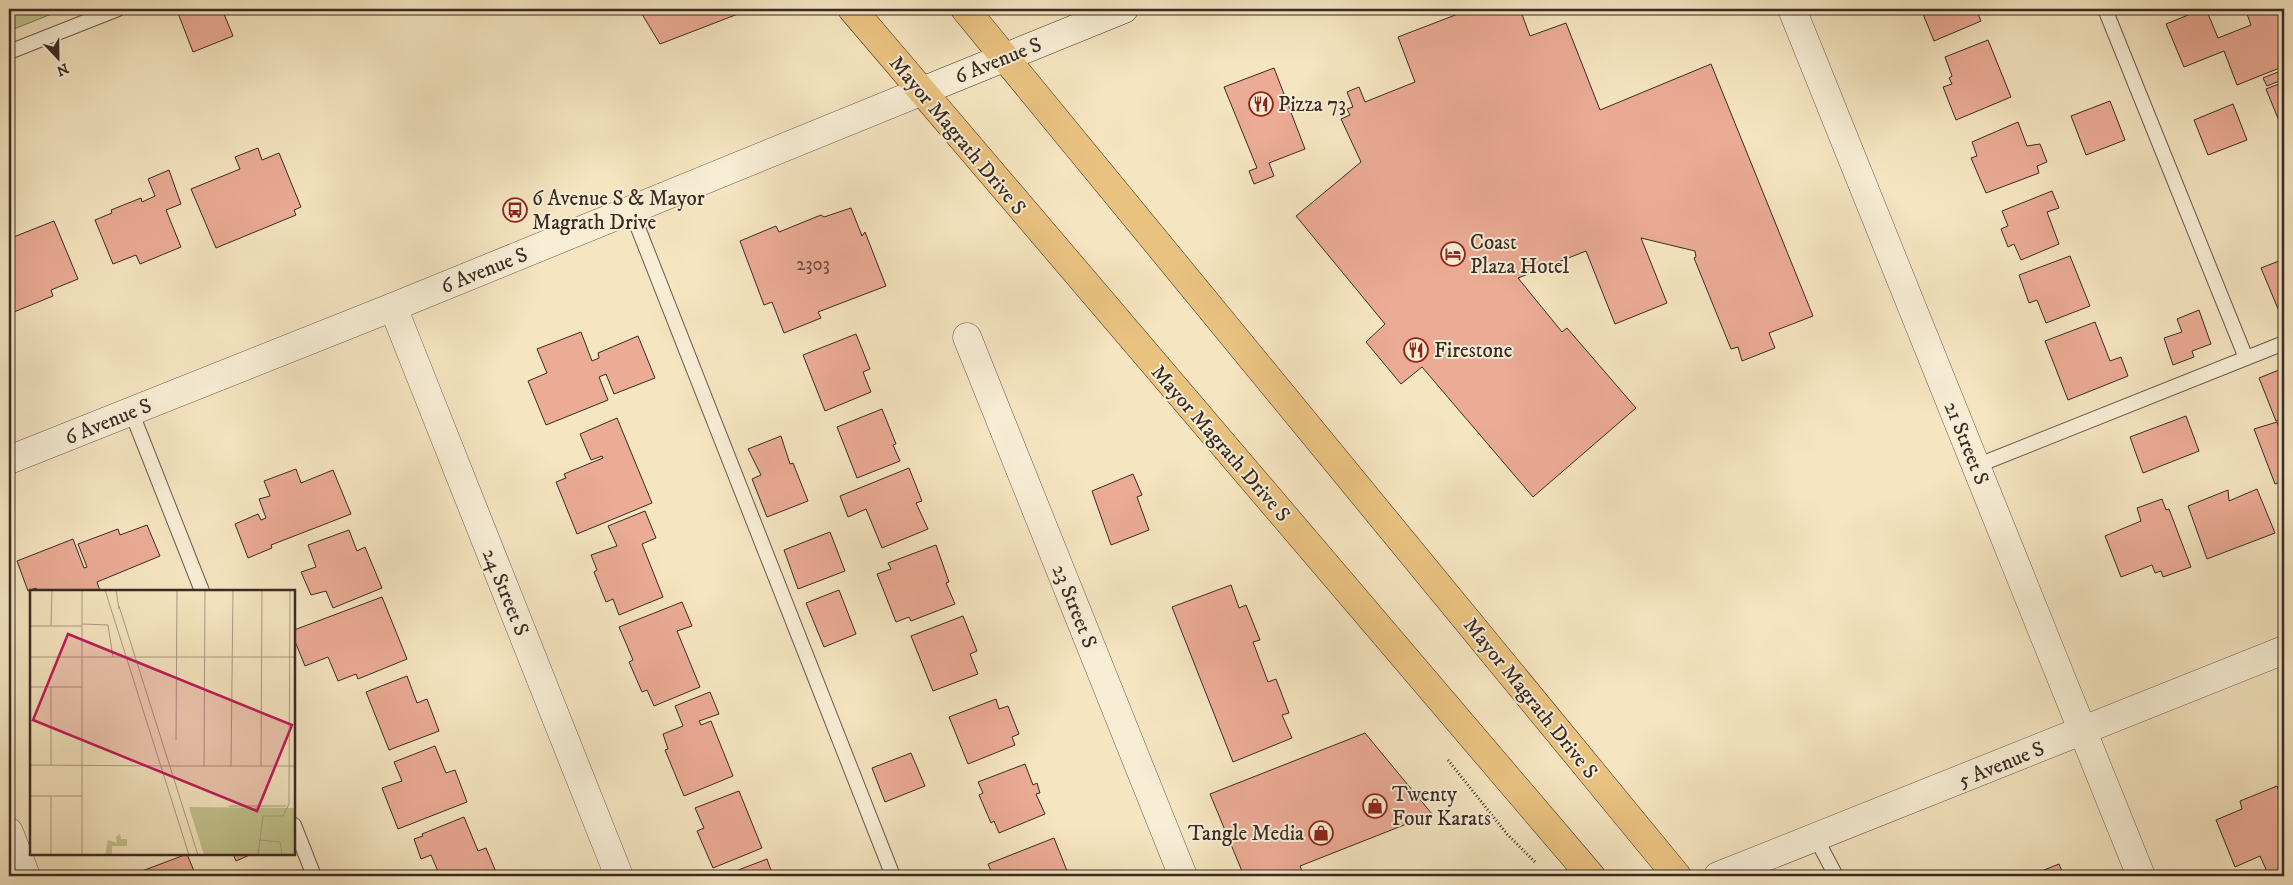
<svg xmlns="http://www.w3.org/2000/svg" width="2293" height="885" font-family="'IM FELL DW Pica',serif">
<rect width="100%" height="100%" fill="#f5e5c0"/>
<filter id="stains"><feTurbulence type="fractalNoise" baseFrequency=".004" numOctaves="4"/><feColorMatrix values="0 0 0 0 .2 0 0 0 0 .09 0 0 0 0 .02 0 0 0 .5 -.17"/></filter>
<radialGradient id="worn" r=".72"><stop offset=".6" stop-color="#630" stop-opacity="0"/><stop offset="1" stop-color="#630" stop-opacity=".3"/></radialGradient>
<path fill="#c2c38e" stroke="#7e7659" d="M9,9H64L9,31Z"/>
<g fill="#ebab95" stroke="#3a2a24">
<path d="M188,9H222L233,36L193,52L178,13Z"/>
<path d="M639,9H751L660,44Z"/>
<path d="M1471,9H1520L1530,36L1566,23L1600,110L1711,64L1813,316L1769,333L1775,348L1742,361L1738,347L1731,349L1694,258L1696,257L1695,251L1641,238L1667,303L1615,324L1586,251L1518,278L1562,332L1567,328L1636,408L1533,497L1422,367L1401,384L1366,342L1385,324L1296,216L1361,162L1341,119L1350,115L1347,109L1353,107L1347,92L1359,87L1365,102L1415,82L1398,37Z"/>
<path d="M1921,9H1976L1981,21L1934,41Z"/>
<path d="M2203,9H2206L2218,38L2251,25L2247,14L2260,9H2284V79L2267,86L2263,78L2283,70L2282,67L2237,85L2224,51L2184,67L2166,24Z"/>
<path d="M1988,40L2011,97L1956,120L1943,87L1952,84L1949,78L1952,76L1945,57Z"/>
<path d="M1274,68L1305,149L1269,163L1274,176L1254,184L1249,171L1257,168L1224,87Z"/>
<path d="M2284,82V133L2266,89Z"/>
<path d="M2110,101L2125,140L2086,155L2071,116Z"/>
<path d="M2233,104L2247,140L2208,155L2194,120Z"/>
<path d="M2018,122L2027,146L2040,144L2047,162L2037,166L2039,173L1986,193L1971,158L1977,156L1972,142Z"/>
<path d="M258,148L262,160L279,153L301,207L294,210L296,215L216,248L191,189L240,169L235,157Z"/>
<path d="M169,170L181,204L166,210L181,247L140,264L136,255L113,264L95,220L112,213L111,210L141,198L142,202L155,196L148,179Z"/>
<path d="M2052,191L2059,208L2047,212L2059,244L2021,260L2014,244L2008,247L2001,229L2008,226L2002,211Z"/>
<path d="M851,208L862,236L865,232L886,286L818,312L821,318L784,333L772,302L764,305L740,241L776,226L779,232L821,215L824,217Z"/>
<path d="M54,221L78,279L51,290L53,296L9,314V232L11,238Z"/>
<path d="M2070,256L2090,306L2046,323L2037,300L2029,303L2019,275Z"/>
<path d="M2284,259V315L2281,316L2261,268Z"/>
<path d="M2199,310L2211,344L2192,351L2194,357L2173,365L2164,338L2182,332L2177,319Z"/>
<path d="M2095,322L2110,361L2121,357L2128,376L2068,400L2045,341Z"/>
<path d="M581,332L592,361L599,358L598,353L638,336L655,378L614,394L606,374L599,377L608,400L546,425L528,381L547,373L537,349Z"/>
<path d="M856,334L870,369L863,372L871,392L825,411L803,355Z"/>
<path d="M2284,368V418L2276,421L2259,378Z"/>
<path d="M882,409L896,444L893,445L900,461L857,478L837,427Z"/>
<path d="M2186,416L2199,451L2143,473L2130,437Z"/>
<path d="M617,418L652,503L577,534L556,482L566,478L564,474L603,458L602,456L591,460L580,434Z"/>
<path d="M2277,422L2284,440V492L2280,482L2275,484L2254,429Z"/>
<path d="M781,436L790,464L793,463L808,501L767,517L752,479L761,475L748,449Z"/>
<path d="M909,468L922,501L916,503L928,529L882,548L866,509L848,517L840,496Z"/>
<path d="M296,469L301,483L333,470L351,514L271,545L272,548L248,558L235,524L258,514L261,520L266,518L259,499L270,496L264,481Z"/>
<path d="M1133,474L1142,495L1137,497L1149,530L1111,545L1092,491Z"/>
<path d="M2257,489L2275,533L2207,559L2188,506L2228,490L2229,501Z"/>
<path d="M2162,499L2166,510L2169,509L2191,567L2163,577L2161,571L2155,573L2152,565L2121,577L2105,536L2141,521L2137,508Z"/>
<path d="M645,511L656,538L642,544L663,597L619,615L613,599L606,602L594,572L597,570L591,555L617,546L608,526Z"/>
<path d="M147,525L160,556L97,582L100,591H37L36,588L28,591L17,561L73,539L84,568L87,567L78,544L118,529L120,535Z"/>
<path d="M349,530L357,551L365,547L382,588L333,608L326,591L311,595L301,572L316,567L308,545Z"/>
<path d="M830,532L845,571L798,589L784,550Z"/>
<path d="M936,545L949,582L946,583L955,604L911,621L909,617L896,622L877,574L891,569L888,563Z"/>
<path d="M1231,585L1239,608L1246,605L1260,640L1253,642L1268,682L1276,679L1289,713L1282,715L1292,738L1233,762L1172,607Z"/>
<path d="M839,590L856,634L824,647L806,603Z"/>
<path d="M382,597L407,659L358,679L356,674L338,681L328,657L305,666L294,639V630Z"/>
<path d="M682,602L692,626L677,631L700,687L654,706L647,690L642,692L629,662L633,660L619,627Z"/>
<path d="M963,616L977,651L970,654L978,674L933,691L911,636Z"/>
<path d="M407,676L417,703L427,699L439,731L389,750L366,692Z"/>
<path d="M710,692L719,714L699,721L701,725L711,721L733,776L684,796L665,750L668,749L663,734L683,726L675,706Z"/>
<path d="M996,699L999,709L1008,706L1019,734L1012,737L1015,745L968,764L949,717Z"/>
<path d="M1365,733L1432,814L1300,866L1304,876H1244L1210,794Z"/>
<path d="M435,746L446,773L455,770L467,802L398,829L382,788L402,781L394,762Z"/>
<path d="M911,753L925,786L885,802L872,768Z"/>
<path d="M1025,764L1033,785L1037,783L1040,793L1036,794L1045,814L999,833L994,821L991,823L979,795L983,793L978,782Z"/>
<path d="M2277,786L2284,805V876H2269L2260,856L2235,867L2216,820L2242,809L2240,801Z"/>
<path d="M739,791L762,848L713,868L697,831L704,828L695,808Z"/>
<path d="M464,817L478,851L486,848L496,872L486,876H440L431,855L421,859L414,839L423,836L422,834Z"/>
<path d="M1054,838L1069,876H993L988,864Z"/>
<path d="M187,854L196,876H144L142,871Z"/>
<path d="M233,854H252L236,861Z"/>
<path d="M767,859L773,876H729L728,874Z"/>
<path d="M2059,864L2064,876H2029Z"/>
</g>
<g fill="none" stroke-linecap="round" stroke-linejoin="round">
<g stroke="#69594b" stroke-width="16">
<g id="lane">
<path d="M2105,9L2246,358"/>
<path d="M9,52L118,9"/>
<path d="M631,210L893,876"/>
<path d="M131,411L202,591"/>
<path d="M1976,466L2284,343"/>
<path d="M294,825L314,876"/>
<path d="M1816,838L1836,876"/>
</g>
</g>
<g stroke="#69594b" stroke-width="29">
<g id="street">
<path d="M1792,9L2141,876"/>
<path d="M393,307L619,876"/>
<path d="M967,337L1183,876"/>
<path d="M9,460L393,307L920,92"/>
<path d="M9,832L26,876"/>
<path d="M1718,876L2284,650"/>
</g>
</g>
<g stroke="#3a2a24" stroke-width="29">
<path id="secondary" d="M920,92L1124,9"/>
</g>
<g stroke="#3a2a24" stroke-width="29">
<g id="primary">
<path d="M852,9L1591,876"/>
<path d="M965,9L1677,876"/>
</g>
</g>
<path stroke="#3a2a24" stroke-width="3" stroke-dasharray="1 2.5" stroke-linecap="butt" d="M1448,760L1507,834L1536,863"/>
<use href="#lane" stroke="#f8eed6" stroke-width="14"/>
<use href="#street" stroke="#f8eed6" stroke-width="28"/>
<use href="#secondary" stroke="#f8eed6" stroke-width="28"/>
<use href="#primary" stroke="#eac280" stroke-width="28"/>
</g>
<defs>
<g id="restaurant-ring" transform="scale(1.25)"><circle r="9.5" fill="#f8eed6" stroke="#8f2418" stroke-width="1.5"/><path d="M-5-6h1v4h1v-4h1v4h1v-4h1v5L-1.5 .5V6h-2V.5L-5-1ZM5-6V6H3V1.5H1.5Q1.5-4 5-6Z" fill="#8f2418"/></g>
<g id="bus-ring" transform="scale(1.25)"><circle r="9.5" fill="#f8eed6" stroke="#8f2418" stroke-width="1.5"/><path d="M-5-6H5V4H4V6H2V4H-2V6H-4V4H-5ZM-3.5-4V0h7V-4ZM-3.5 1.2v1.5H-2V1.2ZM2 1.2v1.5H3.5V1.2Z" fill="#8f2418"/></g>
<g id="hotel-ring" transform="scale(1.25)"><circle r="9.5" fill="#f8eed6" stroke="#8f2418" stroke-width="1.5"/><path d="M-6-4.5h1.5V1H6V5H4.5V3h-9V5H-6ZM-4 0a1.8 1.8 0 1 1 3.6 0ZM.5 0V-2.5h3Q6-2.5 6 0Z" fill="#8f2418"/></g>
<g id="shop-ring" transform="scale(1.25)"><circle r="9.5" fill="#f8eed6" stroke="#8f2418" stroke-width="1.5"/><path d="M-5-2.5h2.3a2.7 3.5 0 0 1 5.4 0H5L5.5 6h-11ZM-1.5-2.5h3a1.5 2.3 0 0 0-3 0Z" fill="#8f2418"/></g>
</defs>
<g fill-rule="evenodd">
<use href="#restaurant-ring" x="1261" y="104"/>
<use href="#bus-ring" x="515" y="210"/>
<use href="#hotel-ring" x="1453" y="254"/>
<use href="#restaurant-ring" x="1416" y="350"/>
<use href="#shop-ring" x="1375" y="806"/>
<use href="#shop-ring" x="1321" y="833"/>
</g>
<g text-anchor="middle" stroke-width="4" stroke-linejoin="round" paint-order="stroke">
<g font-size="19" fill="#664a40">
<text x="813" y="270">2303</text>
</g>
<g font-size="21" fill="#3a2a24" stroke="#f8eed6">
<text transform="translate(998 60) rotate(-22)" y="7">6 Avenue S</text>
<text transform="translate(958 135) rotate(50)" y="7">Mayor Magrath Drive S</text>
<text transform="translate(484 270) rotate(-22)" y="7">6 Avenue S</text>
<text transform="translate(108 421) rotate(-22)" y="7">6 Avenue S</text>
<text transform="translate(1221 443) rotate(49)" y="7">Mayor Magrath Drive S</text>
<text transform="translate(1967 443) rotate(68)" y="7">21 Street S</text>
<text transform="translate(506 592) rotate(68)" y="7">24 Street S</text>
<text transform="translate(1075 606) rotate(68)" y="7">23 Street S</text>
<text transform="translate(1531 698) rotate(51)" y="7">Mayor Magrath Drive S</text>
<text transform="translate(2001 764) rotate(-22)" y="7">5 Avenue S</text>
</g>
<g font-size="21" fill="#3a2a24" stroke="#f8eed6" text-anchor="start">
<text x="1278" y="111">Pizza 73</text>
<text x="532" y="205">6 Avenue S &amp; Mayor<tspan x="532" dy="24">Magrath Drive</tspan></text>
<text x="1470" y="249">Coast<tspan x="1470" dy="24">Plaza Hotel</tspan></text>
<text x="1434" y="357">Firestone</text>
<text x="1392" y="801">Twenty<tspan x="1392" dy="24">Four Karats</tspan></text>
<text x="1304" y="840" text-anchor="end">Tangle Media</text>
</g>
</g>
<g transform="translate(30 590)">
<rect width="265" height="265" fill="#f5e5c0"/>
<path d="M159,217L265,218V265H174ZM90,244L91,249H97V256H82V265H75L78,250L87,253L86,247Z" fill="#c2c38e"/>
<path fill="none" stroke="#aa9a82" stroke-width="1" d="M75,0L159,265M86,0L89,19M89,16L168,265M52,34L78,35L83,67M0,36H52M21,36L22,0M0,67H265M0,97H52M21,97V175M146,150L147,0M0,175L141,176M141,176H265M174,176L175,0M201,176L203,0M231,176L232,0M0,206H52M199,216H256M230,250L250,252L252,265M21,265V206M52,265V0M228,265L233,226H253L259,214L260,0"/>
<path fill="#c2185b" fill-opacity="0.15" stroke="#c2185b" stroke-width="2.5" d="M38,44L262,135L227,221L3,130Z"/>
<rect width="265" height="265" fill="none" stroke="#3a2a24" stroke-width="2.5"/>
</g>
<rect width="2293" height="885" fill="none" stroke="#f5e5c0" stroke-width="30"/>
<rect x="10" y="10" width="2273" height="865" fill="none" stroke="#3a2a24" stroke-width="2.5"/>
<rect x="15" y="15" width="2263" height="855" fill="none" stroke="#3a2a24"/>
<g transform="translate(58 58) rotate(158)" stroke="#f8eed6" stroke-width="4" paint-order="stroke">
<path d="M0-4L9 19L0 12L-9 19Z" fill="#3a2a24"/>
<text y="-8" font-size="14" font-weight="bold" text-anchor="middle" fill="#3a2a24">N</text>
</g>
<rect width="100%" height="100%" filter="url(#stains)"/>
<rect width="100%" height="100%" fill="url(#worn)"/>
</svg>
